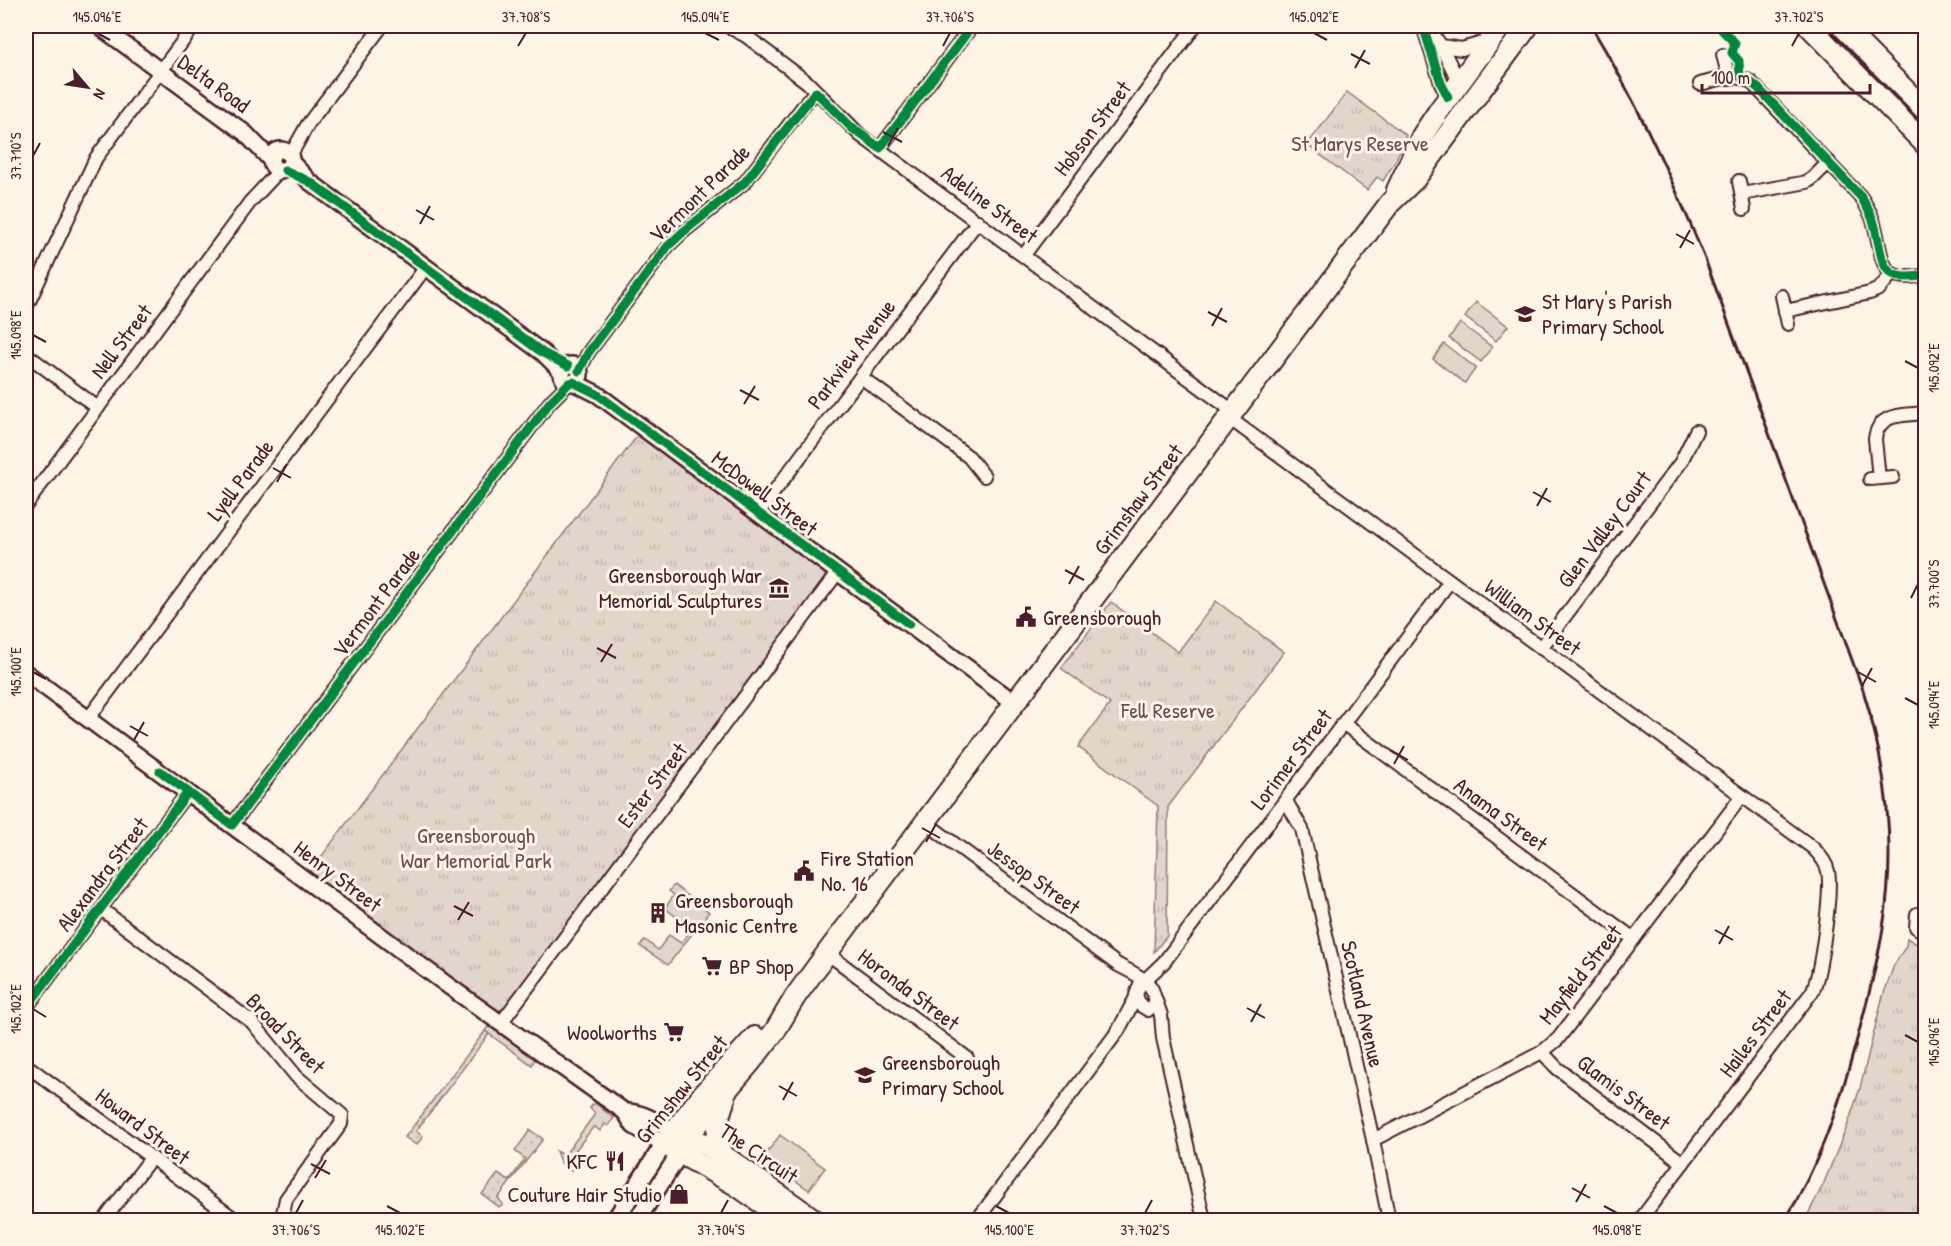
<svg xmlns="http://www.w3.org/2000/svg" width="1951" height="1246" font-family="'Patrick Hand',sans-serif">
<defs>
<pattern id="park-tufts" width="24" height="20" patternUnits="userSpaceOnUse" patternTransform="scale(1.5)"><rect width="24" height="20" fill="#e2d5ca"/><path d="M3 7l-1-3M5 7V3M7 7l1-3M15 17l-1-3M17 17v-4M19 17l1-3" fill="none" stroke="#c3b6ae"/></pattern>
<pattern id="garden-dots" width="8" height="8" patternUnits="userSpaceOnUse" patternTransform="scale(1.5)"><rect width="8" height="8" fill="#e2d5ca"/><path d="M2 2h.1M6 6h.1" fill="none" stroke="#c3b6ae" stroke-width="1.8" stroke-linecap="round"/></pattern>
</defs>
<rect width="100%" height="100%" fill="#fcf5e5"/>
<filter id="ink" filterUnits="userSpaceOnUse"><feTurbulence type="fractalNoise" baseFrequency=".0167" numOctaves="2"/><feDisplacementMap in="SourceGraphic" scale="12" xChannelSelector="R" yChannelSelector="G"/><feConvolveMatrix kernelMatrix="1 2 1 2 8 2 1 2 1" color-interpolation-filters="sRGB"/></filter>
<g filter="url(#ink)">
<g fill="#e2d5ca" stroke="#967a7a" stroke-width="1.5">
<path d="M1476,302L1508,326L1496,341L1465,317Z"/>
<path d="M1460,323L1492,347L1481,362L1449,338Z"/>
<path d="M1444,344L1476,368L1465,383L1433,359Z"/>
<path d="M674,885L709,912L668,965L640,946L645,940L658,950L669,935L681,943L692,929L665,908L674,895L669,891Z"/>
<path d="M489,1025L535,1058L532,1065L485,1031Z"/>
<path d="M593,1104H596L614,1118L608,1126L605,1124L600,1131L594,1126L568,1160L574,1165L571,1171L560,1162L556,1151L564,1156L595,1114L590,1108Z"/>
<path d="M780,1135L825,1168L809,1190L763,1158Z"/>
</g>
<g fill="url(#park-tufts)" stroke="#967a7a" stroke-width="1.5">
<path d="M1347,92L1406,135L1396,160L1383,181L1377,177L1367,190L1307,145Z"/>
<path d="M640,432L824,570L825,578L821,585L506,1007L503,1009L496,1011L464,990L458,983L309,873Z"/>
<path d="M1216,601L1284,652L1168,807L1167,936L1154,952L1158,806L1078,747L1110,704L1061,668L1111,602L1178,652Z"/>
<path d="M1907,938L1925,949V1220H1805L1823,1185L1848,1124L1860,1088L1882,999L1894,965L1906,946Z"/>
</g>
<g fill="url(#garden-dots)" stroke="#967a7a" stroke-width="1.5">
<path d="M485,1031L489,1034L416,1131L423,1137L416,1145L405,1137Z"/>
<path d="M530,1130L543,1139L498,1198L503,1204V1206L499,1207L482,1194L498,1174L509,1181L525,1159L515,1151Z"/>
</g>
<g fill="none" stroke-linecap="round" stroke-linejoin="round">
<g stroke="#4a1f2b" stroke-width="16">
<g id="minor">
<path d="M727,26L746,36L807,82L860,135L1234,412"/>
<path d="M1423,26L1441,83L1448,97"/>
<path d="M1428,26L1441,46L1459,82"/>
<path d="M1924,26L1926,34"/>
<path d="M1441,46L1462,49L1489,41"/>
<path d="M1723,55L1729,78"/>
<path d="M1700,84C1717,80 1736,72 1751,82L1861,197C1867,207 1873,216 1875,227C1884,263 1879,284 1926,275"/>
<path d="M880,148L972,26"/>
<path d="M290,156L308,124L382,26"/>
<path d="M1739,181L1744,209"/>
<path d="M1742,194L1807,182L1813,178L1829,162"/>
<path d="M1024,255L1195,26"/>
<path d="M1782,296L1788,324"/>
<path d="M26,308L96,158L194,26"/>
<path d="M1785,311L1870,293L1879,289L1892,274"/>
<path d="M26,354L98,408"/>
<path d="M579,371L588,353L668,246L683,232L745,182L808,100L816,92"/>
<path d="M861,377L969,457L984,476"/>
<path d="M1229,418L1813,848C1820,855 1826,862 1828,871C1832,890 1821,975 1812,992L1640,1220"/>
<path d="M1879,478L1875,439C1878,412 1905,415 1926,413"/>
<path d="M1870,479L1893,477"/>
<path d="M26,505L250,202L280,170"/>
<path d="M758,513L978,221"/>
<path d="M1541,648L1681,462L1696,431"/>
<path d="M88,719L426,267"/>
<path d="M1344,724L1634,939"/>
<path d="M1286,801L1302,829L1373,1140L1389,1220"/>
<path d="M925,822L1118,965C1135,974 1158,982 1154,1005L1148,1010L1140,1005L1136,995L1140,984L1143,982L1148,984"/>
<path d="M232,825L550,402L569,383"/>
<path d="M101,909L252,1022L296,1076L342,1115L341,1124L286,1199L282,1218"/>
<path d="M1917,914L1916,927L1926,934"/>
<path d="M827,953L967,1058"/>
<path d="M1143,982L1164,962L1450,581"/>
<path d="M1155,998L1161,1015L1163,1038L1204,1220"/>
<path d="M26,1008L188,792"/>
<path d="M501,1023L838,572"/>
<path d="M1542,1052L1557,1068L1683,1163"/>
<path d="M26,1065L236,1220"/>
<path d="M1373,1140L1542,1052L1558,1039L1742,796"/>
<path d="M104,1220L151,1158"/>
<path d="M273,1220L282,1218L291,1220"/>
<path d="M977,1220L1118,1031L1136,997"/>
</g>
</g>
<g stroke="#4a1f2b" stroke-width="20">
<g id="tertiary">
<path d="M99,26L245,133L270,159"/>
<circle cx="281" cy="160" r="10"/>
<path d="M291,162L310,182L543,353L562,372"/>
<circle cx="571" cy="374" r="9"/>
<path d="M573,382L597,394L1015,703"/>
<path d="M26,673L450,987L625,1112L634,1126L664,1144"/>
<path d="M625,1112C642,1111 658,1123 673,1131"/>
</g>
</g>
<g stroke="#4a1f2b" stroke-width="21">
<g id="secondary">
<path d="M615,1220L664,1144"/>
<path d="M637,1220L680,1153"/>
</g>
</g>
<g stroke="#4a1f2b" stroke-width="24">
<g id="primary">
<path d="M1397,190L1422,136L1440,109L1501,26"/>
<path d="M755,1037L703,1094L664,1144L736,1185L786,1220"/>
<path d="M679,1133L705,1144L727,1158L815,1220"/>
<path d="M680,1153L696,1126L749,1064L775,1031L795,997L827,953L1390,203L1415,179L1528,26"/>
<path d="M723,1155C714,1136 717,1118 725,1099"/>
</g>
</g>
<g stroke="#4a1f2b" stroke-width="24">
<g id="trunk">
<path d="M1809,26L1926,145"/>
<path d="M1842,26L1926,111"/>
</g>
</g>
<use href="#minor" stroke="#fcf5e5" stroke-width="12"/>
<use href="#tertiary" stroke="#fcf5e5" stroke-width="15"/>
<use href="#secondary" stroke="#fcf5e5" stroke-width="16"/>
<use href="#primary" stroke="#fcf5e5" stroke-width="20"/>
<use href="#trunk" stroke="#fcf5e5" stroke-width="20"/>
<path stroke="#4a1f2b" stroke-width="3" d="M1591,26C1636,100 1672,178 1705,259L1863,690C1887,767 1896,848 1883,928C1877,967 1866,1005 1856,1043C1839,1105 1819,1166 1785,1220"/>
<g stroke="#fcf5e5" stroke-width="13">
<g id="cycleway">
<path d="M1423,26L1441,83L1448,97"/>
<path d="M1718,26L1735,43L1732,53L1739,61L1740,77L1747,79L1758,88L1861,197C1867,207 1873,216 1875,227C1884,263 1879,284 1926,275"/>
<path d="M285,170L310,182L543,353L568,366"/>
<path d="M579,371L588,353L668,246L683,232L745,182L812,96L816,92L852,128L880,148L972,26"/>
<path d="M573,382L597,394L909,624"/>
<path d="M160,771L232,825L550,402L569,383"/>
<path d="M26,1008L188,792"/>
</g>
</g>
<use href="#cycleway" stroke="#00873e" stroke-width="9"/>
</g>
</g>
<path fill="none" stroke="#4a1f2b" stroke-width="2" d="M97,33L110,40M705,33L719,40M1314,33L1327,40M518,46L526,33M943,46L950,33M1792,46L1799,33M1351,54L1370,64M1355,68L1365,50M883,132L902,142M888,146L898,128M33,156L40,143M416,210L434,220M420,224L430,206M1676,234L1694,244M1680,248L1690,230M1208,312L1227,322M1212,326L1222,308M33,335L46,342M1905,361L1918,368M740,390L759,400M744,404L755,386M273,468L291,478M277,482L287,464M1533,492L1551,502M1537,506L1547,488M1065,570L1084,580M1069,584L1079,566M1911,598L1918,584M597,648L616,658M601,662L612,644M33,672L46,679M1858,672L1876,682M1862,686L1872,668M1905,698L1918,705M130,726L148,736M134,740L144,722M1390,750L1408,760M1394,764L1404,746M922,828L940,838M926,842L936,824M454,906L473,916M458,920L469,902M1715,930L1733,940M1719,944L1729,926M1247,1008L1265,1018M33,1009L46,1017M1251,1022L1261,1004M1905,1035L1918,1042M779,1086L797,1096M783,1100L793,1082M311,1164L330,1174M315,1178L326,1160M1572,1188L1590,1198M1576,1202L1586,1184M387,1206L400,1213M996,1206L1009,1213M1604,1206L1617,1213M296,1213L303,1200M721,1213L728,1200M1145,1213L1152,1200"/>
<defs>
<g id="school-bare" transform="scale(1.62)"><path d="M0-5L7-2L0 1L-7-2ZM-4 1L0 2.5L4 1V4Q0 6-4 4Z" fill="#4a1f2b" stroke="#fcf5e5" stroke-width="2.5" paint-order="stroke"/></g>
<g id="museum-bare" transform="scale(1.62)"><path d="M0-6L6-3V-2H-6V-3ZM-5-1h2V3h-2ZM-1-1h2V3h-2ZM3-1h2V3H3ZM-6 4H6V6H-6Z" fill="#4a1f2b" stroke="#fcf5e5" stroke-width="2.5" paint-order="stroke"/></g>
<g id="civic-bare" transform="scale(1.62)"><path d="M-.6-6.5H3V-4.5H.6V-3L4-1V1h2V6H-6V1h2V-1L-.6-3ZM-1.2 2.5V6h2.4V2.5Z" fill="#4a1f2b" stroke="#fcf5e5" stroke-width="2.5" paint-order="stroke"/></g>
<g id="building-bare" transform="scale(1.62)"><path d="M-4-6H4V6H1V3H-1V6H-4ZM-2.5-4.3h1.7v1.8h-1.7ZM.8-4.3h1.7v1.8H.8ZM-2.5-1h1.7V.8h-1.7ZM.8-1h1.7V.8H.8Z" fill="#4a1f2b" stroke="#fcf5e5" stroke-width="2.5" paint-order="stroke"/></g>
<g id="supermarket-bare" transform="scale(1.62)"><path d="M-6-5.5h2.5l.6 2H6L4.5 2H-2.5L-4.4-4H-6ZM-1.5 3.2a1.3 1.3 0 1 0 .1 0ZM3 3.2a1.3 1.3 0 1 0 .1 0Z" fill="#4a1f2b" stroke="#fcf5e5" stroke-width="2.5" paint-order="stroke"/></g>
<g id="restaurant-bare" transform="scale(1.62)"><path d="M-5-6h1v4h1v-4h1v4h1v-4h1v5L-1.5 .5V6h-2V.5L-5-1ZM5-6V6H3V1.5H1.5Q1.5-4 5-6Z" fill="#4a1f2b" stroke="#fcf5e5" stroke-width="2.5" paint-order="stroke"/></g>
<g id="shop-bare" transform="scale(1.62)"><path d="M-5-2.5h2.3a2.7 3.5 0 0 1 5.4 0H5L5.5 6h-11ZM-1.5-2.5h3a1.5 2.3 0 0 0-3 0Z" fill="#4a1f2b" stroke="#fcf5e5" stroke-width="2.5" paint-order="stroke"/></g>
</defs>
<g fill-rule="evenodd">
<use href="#school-bare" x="1525" y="314"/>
<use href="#museum-bare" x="779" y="588"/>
<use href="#civic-bare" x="1026" y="617"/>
<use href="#civic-bare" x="804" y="871"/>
<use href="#building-bare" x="658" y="913"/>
<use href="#supermarket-bare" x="712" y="966"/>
<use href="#supermarket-bare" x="674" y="1032"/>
<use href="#school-bare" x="865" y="1075"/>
<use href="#restaurant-bare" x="615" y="1161"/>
<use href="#shop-bare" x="679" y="1194"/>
</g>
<g text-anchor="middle" stroke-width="6" stroke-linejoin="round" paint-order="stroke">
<g font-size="22" fill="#4a1f2b" stroke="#fcf5e5">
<text transform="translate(214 83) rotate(36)" y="8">Delta Road</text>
<text transform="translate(1092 128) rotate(-53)" y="8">Hobson Street</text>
<text transform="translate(699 193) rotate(-44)" y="8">Vermont Parade</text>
<text transform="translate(990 204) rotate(37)" y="8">Adeline Street</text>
<text transform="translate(121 341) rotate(-53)" y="8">Nell Street</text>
<text transform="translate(851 354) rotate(-53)" y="8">Parkview Avenue</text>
<text transform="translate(240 480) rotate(-53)" y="8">Lyell Parade</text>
<text transform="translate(765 493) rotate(37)" y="8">McDowell Street</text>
<text transform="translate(1138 499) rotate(-53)" y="8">Grimshaw Street</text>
<text transform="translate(1604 529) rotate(-53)" y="8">Glen Valley Court</text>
<text transform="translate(376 602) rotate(-53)" y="8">Vermont Parade</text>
<text transform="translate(1533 617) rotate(36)" y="8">William Street</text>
<text transform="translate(1291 759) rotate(-53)" y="8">Lorimer Street</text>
<text transform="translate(652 785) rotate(-53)" y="8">Ester Street</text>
<text transform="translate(1501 814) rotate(36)" y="8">Anama Street</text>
<text transform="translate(102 874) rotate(-53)" y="8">Alexandra Street</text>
<text transform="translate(338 876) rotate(37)" y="8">Henry Street</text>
<text transform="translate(1034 877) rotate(36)" y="8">Jessop Street</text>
<text transform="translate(1580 974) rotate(-52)" y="8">Mayfield Street</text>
<text transform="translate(909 989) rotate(37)" y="8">Horonda Street</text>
<text transform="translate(1363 1004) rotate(77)" y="8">Scotland Avenue</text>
<text transform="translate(286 1033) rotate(46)" y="8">Broad Street</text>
<text transform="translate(1755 1033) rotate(-53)" y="8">Hailes Street</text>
<text transform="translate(681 1089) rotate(-51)" y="8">Grimshaw Street</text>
<text transform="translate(1624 1092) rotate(37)" y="8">Glamis Street</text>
<text transform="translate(143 1126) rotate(37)" y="8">Howard Street</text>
<text transform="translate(759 1153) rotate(34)" y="8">The Circuit</text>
</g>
<g font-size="22" fill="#704c53" stroke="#fcf5e5">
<text x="1360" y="151">St Marys Reserve</text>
<text x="1168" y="718">Fell Reserve</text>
<text x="476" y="843">Greensborough<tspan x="476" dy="25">War Memorial Park</tspan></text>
</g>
<g font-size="22" fill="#4a1f2b" stroke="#fcf5e5" text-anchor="start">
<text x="1542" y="309">St Mary's Parish<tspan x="1542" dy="25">Primary School</tspan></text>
<text x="762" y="583" text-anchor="end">Greensborough War<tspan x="762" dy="25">Memorial Sculptures</tspan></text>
<text x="1043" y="625">Greensborough</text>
<text x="821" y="866">Fire Station<tspan x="821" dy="25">No. 16</tspan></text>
<text x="675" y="908">Greensborough<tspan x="675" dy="25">Masonic Centre</tspan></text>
<text x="729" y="974">BP Shop</text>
<text x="657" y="1040" text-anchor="end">Woolworths</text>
<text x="882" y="1070">Greensborough<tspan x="882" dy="25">Primary School</tspan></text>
<text x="598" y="1169" text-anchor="end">KFC</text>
<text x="662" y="1202" text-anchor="end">Couture Hair Studio</text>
</g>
</g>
<rect width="1951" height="1246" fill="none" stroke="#fcf5e5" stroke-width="66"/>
<g transform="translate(87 87) rotate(119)" stroke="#fcf5e5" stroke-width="4.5" paint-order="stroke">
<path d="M0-4.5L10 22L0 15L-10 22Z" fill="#4a1f2b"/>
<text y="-9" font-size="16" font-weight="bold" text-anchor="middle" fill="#4a1f2b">N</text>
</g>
<path d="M1702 84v9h168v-9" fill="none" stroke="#4a1f2b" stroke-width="3"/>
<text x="1711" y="84" font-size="18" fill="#4a1f2b" stroke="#fcf5e5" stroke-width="4.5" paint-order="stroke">100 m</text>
<rect x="33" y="33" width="1885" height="1180" fill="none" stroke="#4a1f2b" stroke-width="2"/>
<g font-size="15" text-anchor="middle" fill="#4a1f2b">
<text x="97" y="22">145.096°E</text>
<text x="526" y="22">37.708°S</text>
<text x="705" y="22">145.094°E</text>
<text x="950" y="22">37.706°S</text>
<text x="1314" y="22">145.092°E</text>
<text x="1799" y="22">37.702°S</text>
<text transform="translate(16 156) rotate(-90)" y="5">37.710°S</text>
<text transform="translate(16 335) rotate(-90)" y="5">145.098°E</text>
<text transform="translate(1934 368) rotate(-90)" y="5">145.092°E</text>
<text transform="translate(1934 584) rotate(-90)" y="5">37.700°S</text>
<text transform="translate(16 672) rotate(-90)" y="5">145.100°E</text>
<text transform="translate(1934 705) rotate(-90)" y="5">145.094°E</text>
<text transform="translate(16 1009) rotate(-90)" y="5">145.102°E</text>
<text transform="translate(1934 1042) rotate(-90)" y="5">145.096°E</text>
<text x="296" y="1235">37.706°S</text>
<text x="400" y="1235">145.102°E</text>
<text x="721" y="1235">37.704°S</text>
<text x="1009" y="1235">145.100°E</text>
<text x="1145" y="1235">37.702°S</text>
<text x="1617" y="1235">145.098°E</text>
</g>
</svg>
